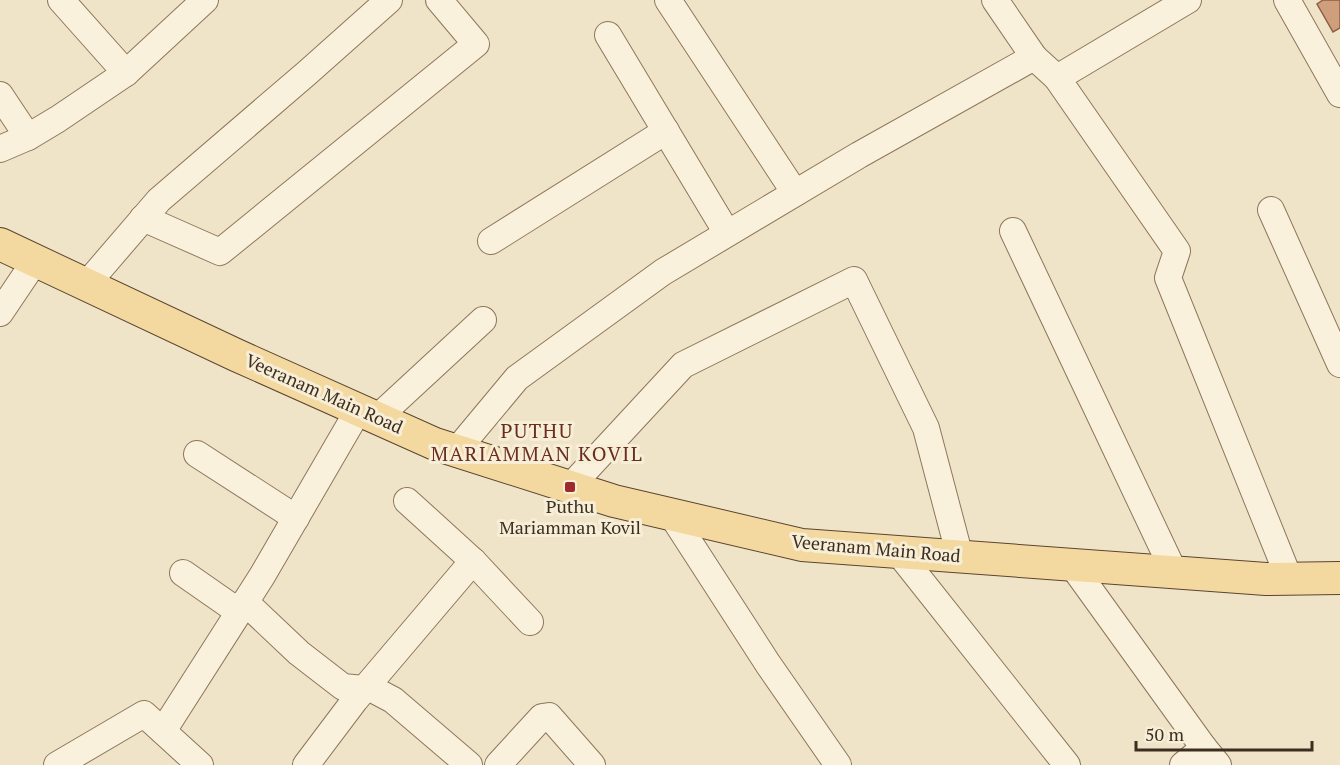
<svg xmlns="http://www.w3.org/2000/svg" width="1340" height="765" font-family="'PT Serif',serif">
<rect width="100%" height="100%" fill="#f0e4c8"/>
<path fill="#cf9f7d" stroke="#8d5f41" stroke-width="1.5" d="M1323,0H1340V28L1333,32L1317,4Z"/>
<g fill="none" stroke-linecap="round" stroke-linejoin="round">
<g stroke="#8d765c" stroke-width="28">
<g id="minor">
<path d="M61,0L126,73"/>
<path d="M668,0L795,193"/>
<path d="M995,0L1034,57"/>
<path d="M1188,0L1057,78L1177,251L1168,278L1289,578"/>
<path d="M1287,0L1340,94"/>
<path d="M608,35L727,233"/>
<path d="M0,95L28,137"/>
<path d="M0,149L28,137L58,119L126,73L205,0"/>
<path d="M1271,210L1340,364"/>
<path d="M143,218L220,252L476,44L439,0"/>
<path d="M1013,231L1174,572"/>
<path d="M491,241L666,131"/>
<path d="M86,285L159,200L307,73L389,0"/>
<path d="M0,313L35,261"/>
<path d="M377,418L483,320"/>
<path d="M457,450L517,378L663,272L859,155L1034,57L1057,78"/>
<path d="M197,454L296,518"/>
<path d="M570,487L683,365L854,280L926,428L960,557"/>
<path d="M407,501L473,561L530,622"/>
<path d="M671,514L768,664L838,765"/>
<path d="M898,552L1067,765"/>
<path d="M1072,565L1204,748"/>
<path d="M183,573L239,612"/>
<path d="M245,602L299,653L343,687L374,690L393,700L469,765"/>
<path d="M163,731L262,576L359,409"/>
<path d="M57,765L144,714L200,765"/>
<path d="M306,765L355,700L473,561"/>
<path d="M498,765L542,717L549,716L592,765"/>
<path d="M1183,765L1204,748L1218,765"/>
</g>
</g>
<g stroke="#5b4430" stroke-width="34">
<path id="major" d="M0,244L236,355L435,444L614,501L802,545L1266,579L1340,578"/>
</g>
<use href="#minor" stroke="#faf1dc" stroke-width="26"/>
<use href="#major" stroke="#f3d9a0" stroke-width="32"/>
</g>
<rect fill="#9e2a2b" stroke="#f7eed8" stroke-width="2" x="564" y="481" width="12" height="12" rx="3"/>
<g text-anchor="middle" stroke-width="6" stroke-linejoin="round" paint-order="stroke">
<g font-size="18" fill="#3d2e20" stroke="#f7eed8">
<text transform="translate(324 394) rotate(24)" y="6">Veeranam Main Road</text>
<text transform="translate(876 549) rotate(5)" y="6">Veeranam Main Road</text>
</g>
<g font-size="18" fill="#3d2e20" stroke="#f7eed8">
<text x="570" y="513">Puthu<tspan x="570" dy="21">Mariamman Kovil</tspan></text>
</g>
<g font-size="20" letter-spacing="1.5" fill="#6b2e1e" stroke="#f7eed8">
<text x="537" y="438">PUTHU<tspan x="537" dy="23">MARIAMMAN KOVIL</tspan></text>
</g>
</g>
<path d="M1136 741v9h176v-9" fill="none" stroke="#3d2e20" stroke-width="3"/>
<text x="1145" y="741" font-size="18" fill="#3d2e20" stroke="#f7eed8" stroke-width="4.5" paint-order="stroke">50 m</text>
</svg>
